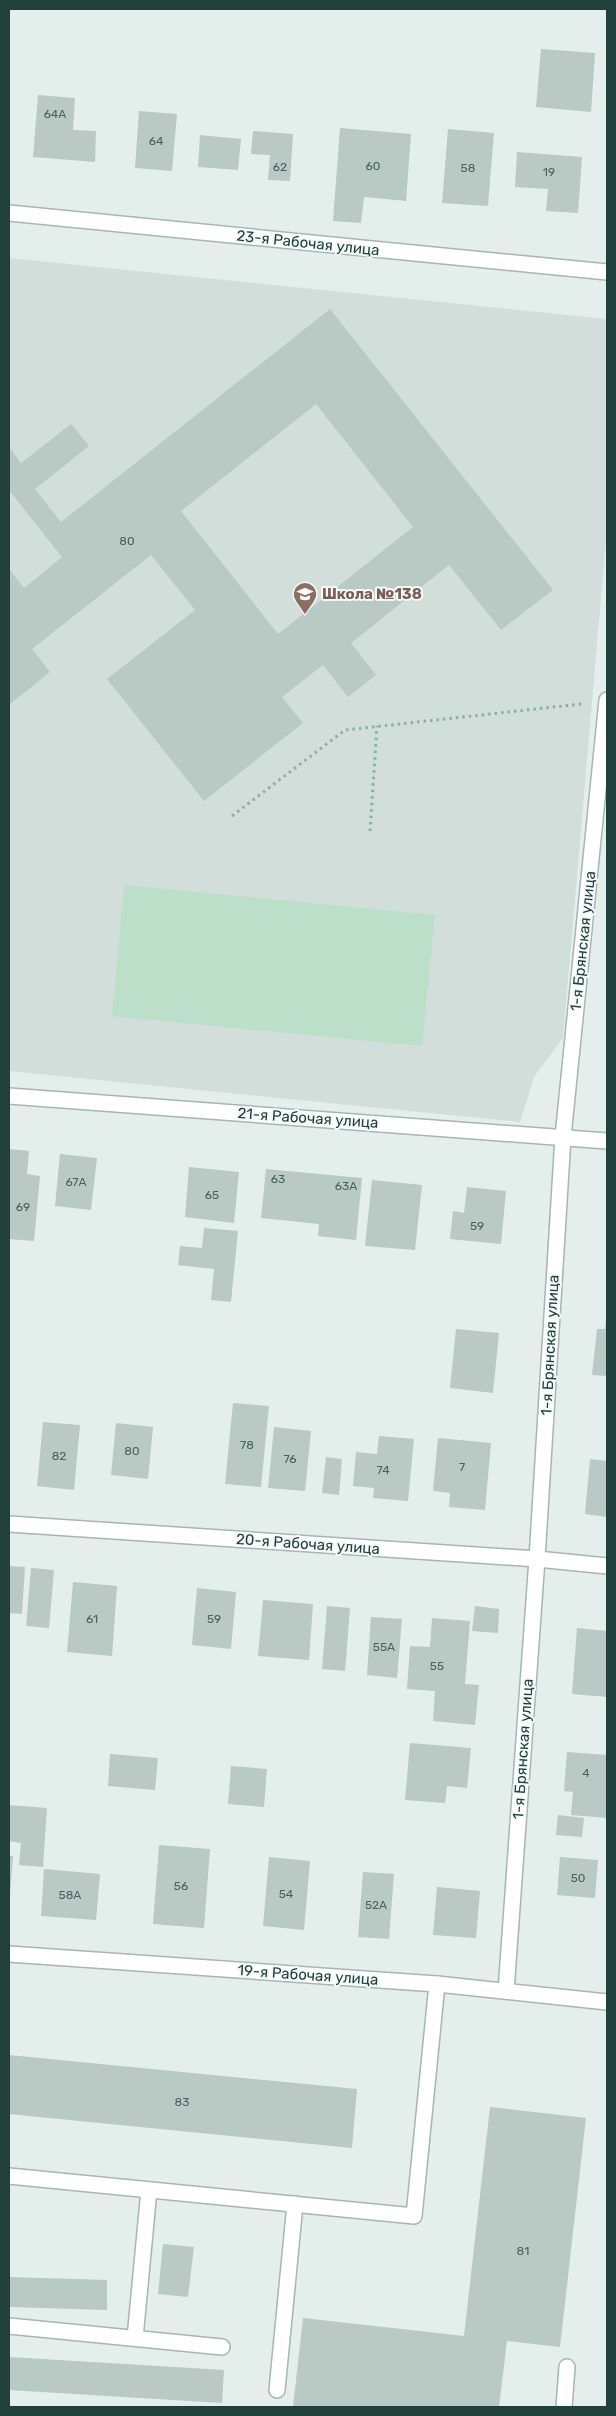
<svg xmlns="http://www.w3.org/2000/svg" width="616" height="2416" font-family="Rubik,sans-serif">
<rect width="100%" height="100%" fill="#e4eeea"/>
<path fill="#d2deda" d="M9,258L607,319V528L563,1038L534,1077L520,1122L9,1071Z"/>
<path fill="#bcdfca" d="M124,885L435,915L422,1046L112,1016Z"/>
<g fill="#b9c9c4" fill-rule="evenodd">
<path d="M541,49L595,53L591,112L536,107Z"/>
<path d="M38,95L75,98L73,130L96,131L95,162L33,157Z"/>
<path d="M139,111L177,114L172,171L135,168Z"/>
<path d="M340,128L411,134L406,201L364,197L361,223L333,221Z"/>
<path d="M448,129L494,133L488,206L442,203Z"/>
<path d="M253,131L293,134L290,181L268,180L270,155L251,154Z"/>
<path d="M200,135L241,139L238,170L198,167Z"/>
<path d="M517,152L582,157L578,213L546,211L548,189L515,187Z"/>
<path d="M330,309L553,590L501,630L449,565L351,643L376,675L348,697L323,665L282,697L303,723L204,801L107,679L195,610L151,555L32,649L50,672L9,705V569L24,588L62,557L9,490V447L21,463L71,424L89,446L35,489L61,522ZM316,404L413,527L278,634L181,511Z"/>
<path d="M9,1149L29,1151L27,1174L40,1176L34,1241L9,1239Z"/>
<path d="M60,1154L97,1158L91,1210L55,1206Z"/>
<path d="M189,1167L239,1172L234,1223L185,1217Z"/>
<path d="M266,1169L362,1178L356,1240L318,1236L319,1224L261,1218Z"/>
<path d="M372,1180L422,1185L415,1250L365,1246Z"/>
<path d="M467,1187L506,1191L501,1244L450,1239L453,1211L464,1213Z"/>
<path d="M204,1228L238,1231L231,1302L211,1300L214,1269L178,1265L180,1246L202,1248Z"/>
<path d="M606,1319L607,1376L592,1375L597,1329H605Z"/>
<path d="M456,1329L499,1333L493,1393L450,1388Z"/>
<path d="M233,1403L269,1406L261,1487L225,1484Z"/>
<path d="M43,1422L80,1425L74,1490L37,1486Z"/>
<path d="M116,1423L153,1427L148,1479L111,1475Z"/>
<path d="M274,1427L311,1431L305,1491L268,1488Z"/>
<path d="M379,1436L414,1439L408,1501L373,1498L374,1488L353,1486L356,1452L377,1454Z"/>
<path d="M438,1438L491,1443L485,1510L449,1507L450,1493L433,1491Z"/>
<path d="M326,1457L342,1459L339,1495L322,1493Z"/>
<path d="M590,1459L607,1461V1517L585,1514Z"/>
<path d="M9,1566L25,1567L22,1614L9,1613Z"/>
<path d="M31,1568L54,1570L49,1628L26,1626Z"/>
<path d="M73,1582L117,1586L112,1656L67,1652Z"/>
<path d="M197,1588L236,1592L231,1649L192,1645Z"/>
<path d="M263,1600L313,1604L309,1660L258,1656Z"/>
<path d="M327,1606L350,1608L345,1671L322,1669Z"/>
<path d="M475,1606L499,1609L498,1633L472,1631Z"/>
<path d="M371,1617L402,1619L397,1678L367,1675Z"/>
<path d="M432,1618L470,1621L465,1684L479,1685L475,1725L433,1721L435,1691L407,1689L410,1646L430,1647Z"/>
<path d="M577,1628L607,1631V1697L572,1694Z"/>
<path d="M410,1743L471,1748L467,1788L447,1786L445,1803L405,1800Z"/>
<path d="M567,1752L607,1755V1818L571,1815L573,1792L564,1791Z"/>
<path d="M110,1754L158,1758L155,1790L108,1786Z"/>
<path d="M231,1766L267,1769L264,1807L228,1804Z"/>
<path d="M9,1805L47,1808L43,1867L19,1865L21,1843L9,1841Z"/>
<path d="M558,1815L584,1818L582,1837L556,1835Z"/>
<path d="M159,1845L210,1849L204,1928L153,1924Z"/>
<path d="M9,1856H13L10,1896L9,1895Z"/>
<path d="M269,1857L310,1861L304,1930L263,1926Z"/>
<path d="M560,1857L598,1860L595,1898L557,1895Z"/>
<path d="M44,1869L100,1874L96,1920L41,1916Z"/>
<path d="M363,1872L394,1874L389,1939L358,1937Z"/>
<path d="M437,1887L480,1891L476,1938L433,1935Z"/>
<path d="M9,2055L357,2089L352,2148L9,2114Z"/>
<path d="M490,2107L586,2118L560,2347L507,2341L499,2407H293L303,2318L464,2336Z"/>
<path d="M163,2244L194,2247L188,2297L158,2294Z"/>
<path d="M9,2277L107,2280V2310L9,2307Z"/>
<path d="M9,2357L224,2370L222,2403L9,2390Z"/>
</g>
<g fill="none" stroke-linecap="round" stroke-linejoin="round">
<g stroke="#a6b6b2" stroke-width="18">
<g id="lane">
<path d="M9,2176L414,2216L437,1984"/>
<path d="M9,2326L222,2347"/>
<path d="M135,2338L149,2190"/>
<path d="M277,2390L295,2204"/>
<path d="M564,2407L567,2367"/>
</g>
</g>
<g stroke="#a6b6b2" stroke-width="18">
<g id="street">
<path d="M9,213L607,272"/>
<path d="M9,1096L607,1141"/>
<path d="M9,1524L537,1559L607,1566"/>
<path d="M9,1954L437,1984L607,2002"/>
<path d="M506,1991L537,1559L563,1137L607,700"/>
</g>
</g>
<g stroke="#83b2a9" stroke-width="3" stroke-dasharray="2.5 4" stroke-linecap="butt">
<path d="M232,816L345,730L581,704"/>
<path d="M370,831L377,726"/>
</g>
<use href="#lane" stroke="#fff" stroke-width="15"/>
<use href="#street" stroke="#fff" stroke-width="15"/>
</g>
<defs>
<g id="school-pin" transform="scale(1.25)"><path d="M0 17L-7.5 6A9.5 9.5 0 1 1 7.5 6Z" fill="#8d6e63" stroke="#f4faf8"/><path d="M0-5L7-2L0 1L-7-2ZM-4 1L0 2.5L4 1V4Q0 6-4 4Z" fill="#fff"/></g>
</defs>
<g fill-rule="evenodd">
<use href="#school-pin" x="305" y="594"/>
</g>
<g text-anchor="middle" stroke-width="4" stroke-linejoin="round" paint-order="stroke">
<g font-size="12" fill="#48625d">
<text x="55" y="118">64А</text>
<text x="156" y="145">64</text>
<text x="373" y="170">60</text>
<text x="280" y="171">62</text>
<text x="468" y="172">58</text>
<text x="549" y="176">19</text>
<text x="127" y="545">80</text>
<text x="278" y="1183">63</text>
<text x="76" y="1186">67А</text>
<text x="346" y="1190">63А</text>
<text x="212" y="1199">65</text>
<text x="23" y="1211">69</text>
<text x="477" y="1230">59</text>
<text x="247" y="1449">78</text>
<text x="132" y="1455">80</text>
<text x="59" y="1460">82</text>
<text x="290" y="1463">76</text>
<text x="462" y="1471">7</text>
<text x="383" y="1474">74</text>
<text x="92" y="1623">61</text>
<text x="214" y="1623">59</text>
<text x="384" y="1651">55А</text>
<text x="437" y="1670">55</text>
<text x="586" y="1777">4</text>
<text x="578" y="1882">50</text>
<text x="181" y="1890">56</text>
<text x="286" y="1898">54</text>
<text x="70" y="1899">58А</text>
<text x="376" y="1909">52А</text>
<text x="182" y="2106">83</text>
<text x="523" y="2255">81</text>
</g>
<g font-size="15" fill="#22403b" stroke="#f4faf8">
<text transform="translate(308 243) rotate(6)" y="5">23-я Рабочая улица</text>
<text transform="translate(583 941) rotate(-84)" y="5">1-я Брянская улица</text>
<text transform="translate(308 1118) rotate(4)" y="5">21-я Рабочая улица</text>
<text transform="translate(550 1345) rotate(-87)" y="5">1-я Брянская улица</text>
<text transform="translate(308 1544) rotate(4)" y="5">20-я Рабочая улица</text>
<text transform="translate(523 1749) rotate(-86)" y="5">1-я Брянская улица</text>
<text transform="translate(308 1975) rotate(4)" y="5">19-я Рабочая улица</text>
</g>
<g font-size="15" font-weight="bold" fill="#785e54" stroke="#f4faf8" text-anchor="start">
<text x="322" y="599">Школа №138</text>
</g>
</g>
<rect width="616" height="2416" fill="none" stroke="#22403b" stroke-width="20"/>
</svg>
